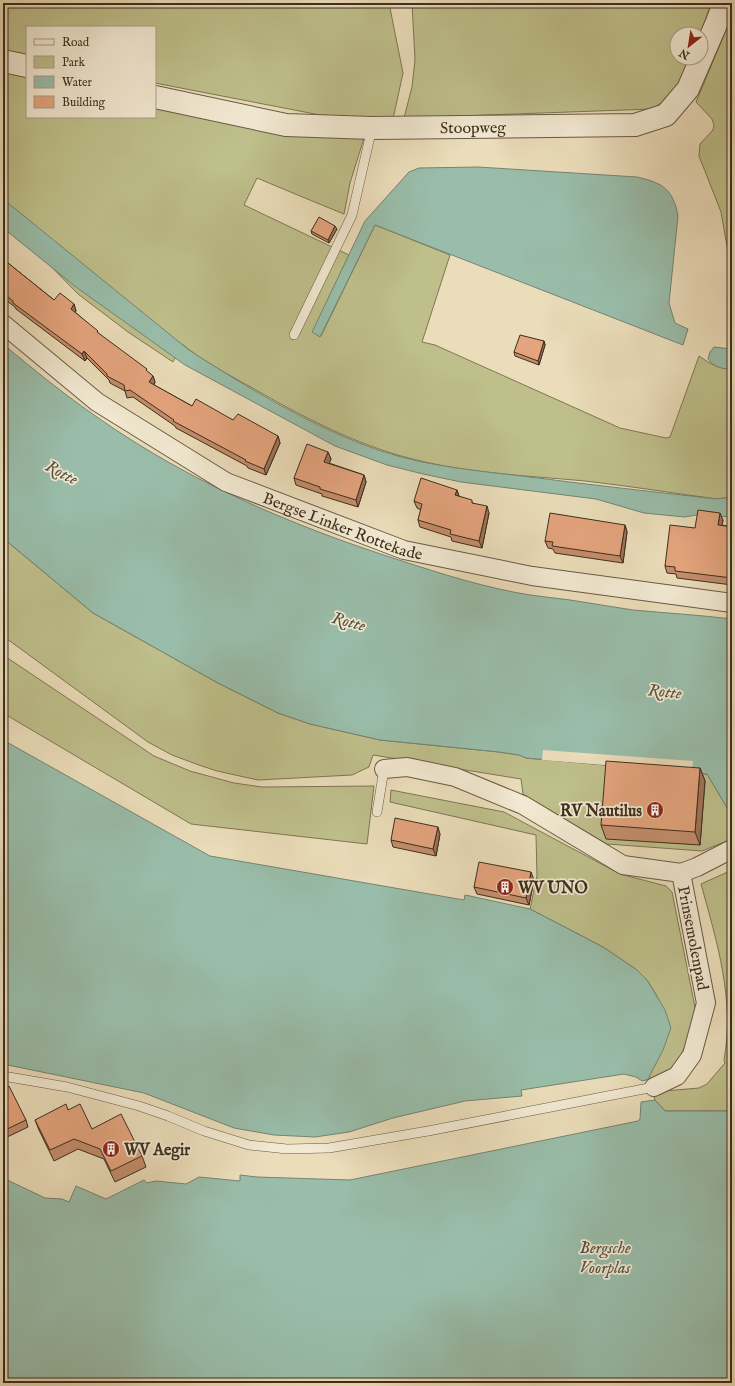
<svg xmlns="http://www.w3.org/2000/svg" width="735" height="1386" font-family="'IM FELL English',serif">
<rect width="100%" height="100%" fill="#ebddba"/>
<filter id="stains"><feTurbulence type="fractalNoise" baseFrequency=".005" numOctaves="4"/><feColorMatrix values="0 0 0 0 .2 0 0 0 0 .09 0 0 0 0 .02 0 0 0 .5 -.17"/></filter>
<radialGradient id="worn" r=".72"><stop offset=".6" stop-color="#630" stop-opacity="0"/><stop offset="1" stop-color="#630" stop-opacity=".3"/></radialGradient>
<g fill="#bebf8b" stroke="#7e7654">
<path d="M3,3H389L403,73L393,119L320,115L155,83V27H27V58L3,53Z"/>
<path d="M412,3H711L701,34H677V58H690L677,87L664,101L652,109L404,118L412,87L415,60Z"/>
<path d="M729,23L732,24V275L721,212L699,156L700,144L713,130L714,125L712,119L696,102Z"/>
<path d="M3,72L27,76V117H155V101L364,138L350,183L344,214L300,196L257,178L244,205L349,255L313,332L321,336L375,225L450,255L422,342L435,345L620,428L666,438L670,437L699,356C709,363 718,369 732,369V497L717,499C673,493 629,486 585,481C532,476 477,474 425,462C365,449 310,421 256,390C231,376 204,362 182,344L173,362L128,332L78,294L3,217Z"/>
<path d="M3,538L93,613L218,683L278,713L310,724L380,740L499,752L519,755L526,758L707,774L732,816V839L702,851L607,844L523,794L521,779L373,755L369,767L352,775L258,780L217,771L199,765L172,755L148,742L3,636Z"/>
<path d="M3,655L154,756L190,771L234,783L262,787L374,786L367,844L191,824L3,713Z"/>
<path d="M391,790L504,812L620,874L666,886L672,892L695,1007L690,1037L674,1069L650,1079L649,1077L657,996L647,980L637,970L603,947L530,909L537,876L536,835L390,802Z"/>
<path d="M732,870V1111H665L655,1100L653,1092L699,1088L707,1084L725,1063L724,1060C735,1000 717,942 701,884Z"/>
</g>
<g fill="#99bdaa" stroke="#748472">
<path d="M478,167L637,177C663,183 673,189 678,216L669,303L675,323L688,329L683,345L375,225L320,337L312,332L365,221L409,172L419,168Z"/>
<path d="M3,199L189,350C246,387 316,429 381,451C429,467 481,471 530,477C592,485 655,492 717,499L732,497V517L696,515L685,517L644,513L596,499L461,482L423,474L387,465L335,446L185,365L76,287L3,228Z"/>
<path d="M3,344C34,370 65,395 97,417C189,482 293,526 399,560C442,574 486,588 530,595C543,597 557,598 570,600C591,603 612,607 633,610C666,613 699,615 732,619V816L707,774L526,758L519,755L499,752L380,740L310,724L278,713L218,683L93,613L3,538Z"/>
<path d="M714,347L732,349V369C721,369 714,367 708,359L710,352Z"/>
<path d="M3,740L210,856L464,900L465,895L470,896L530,909L603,947L637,970L647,980L665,1010L671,1028L663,1050L649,1077L650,1079L642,1081L636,1077L624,1074L521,1090L522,1096L465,1101L393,1118L349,1132L315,1137L274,1135L234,1128L144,1093L3,1064Z"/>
<path d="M655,1100L665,1111H732V1383H3V1178L45,1198L62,1199L69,1202L76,1186L106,1199L144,1180L147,1183L156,1181L186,1184L199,1177L240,1181V1175L257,1177L350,1180L638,1121L640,1119L641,1102Z"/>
</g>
<path fill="#ebddba" d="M543,750L693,761L692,772L542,760Z"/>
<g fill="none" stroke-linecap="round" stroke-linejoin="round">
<g stroke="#685a45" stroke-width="10">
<g id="service">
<path d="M294,335L352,215L372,128"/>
<path d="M377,812L384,769"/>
<path d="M3,1076L67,1087L139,1106L168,1116L204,1131L249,1145L287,1149L329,1148L428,1131L654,1087"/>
</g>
</g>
<g stroke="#685a45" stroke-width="20">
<g id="minor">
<path id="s1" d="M3,324L97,402L226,482L404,550L532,576L732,603"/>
<path d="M384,769L407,767L455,777L523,805L623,865L681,873"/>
<path d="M681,873L697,867L732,849"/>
<path d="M654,1087L677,1076L692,1055L706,1003L681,873"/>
</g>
</g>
<g stroke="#685a45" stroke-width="24">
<g id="tertiary">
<path d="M3,61L27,66"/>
<path id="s2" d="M155,97L286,125L372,128L635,125L666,115L688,89L717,22L724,3"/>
</g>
</g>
<use href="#service" stroke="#f2e9d2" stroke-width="9"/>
<use href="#minor" stroke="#f2e9d2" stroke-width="18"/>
<use href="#tertiary" stroke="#f2e9d2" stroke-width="22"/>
</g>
<g fill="#c48d6c" stroke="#3d2e1e">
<path d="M337,229L329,243L312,234L311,231Z"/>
<path d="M3,259L54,300L74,304L76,311L75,312L99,334L153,376L155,382L154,385L192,406L278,436L280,443L266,475L248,468L247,466L176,428L175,426L133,397L127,398L125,391L110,383L109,380L87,358L85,361L16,309L15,307L3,298Z"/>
<path d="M544,341L545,345L539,365L515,356L514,352Z"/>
<path d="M328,452L331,459L329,463L364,475L366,482L358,507L322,496V494L296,485L294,478Z"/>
<path d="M457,490L459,496L473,503L489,513L482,548L452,541L451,537L420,527L418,520L421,510L417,508L414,501Z"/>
<path d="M723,520L722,525L732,527V585L677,578L676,574L667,573L665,566L695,528Z"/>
<path d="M625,525L627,532L623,563L555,553L553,549L548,548L545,541Z"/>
<path d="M700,768L705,781L700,845L606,839L601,825Z"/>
<path d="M440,834L436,856L393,847L391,840Z"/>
<path d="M534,880L529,905L477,894L474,887Z"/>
<path d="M3,1089L26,1120L28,1127L3,1139Z"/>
<path d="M68,1110L92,1129L142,1156L146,1167L115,1182L104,1159L78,1149L54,1161L39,1130L35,1120Z"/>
</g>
<g fill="#a07358" stroke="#3d2e1e">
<path d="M335,226L337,229L329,243L328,240Z"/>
<path d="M74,304L76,311L73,316L71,309Z"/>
<path d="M544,341L545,345L539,365L538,361Z"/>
<path d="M84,351L87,358L85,361L82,354Z"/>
<path d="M153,376L155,382L151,388L149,382Z"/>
<path d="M278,436L280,443L266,475L264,469Z"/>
<path d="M328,452L331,459L327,469L324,462Z"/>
<path d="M364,475L366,482L358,507L356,500Z"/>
<path d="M457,490L459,497L455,495Z"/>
<path d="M487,506L489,513L482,548L479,541Z"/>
<path d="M720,513L723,520L721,532L718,525Z"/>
<path d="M625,525L627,532L623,563L620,556Z"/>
<path d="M700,768L705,781L700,845L695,832Z"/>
<path d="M438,827L440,834L436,856L433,849Z"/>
<path d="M531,872L534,880L529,905L526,898Z"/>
</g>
<g fill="#e4a47d" stroke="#3d2e1e">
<path d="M319,217L335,226L328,240L311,231Z"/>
<path d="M3,259L54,300L60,293L74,304L71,309L98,331L97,332L147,369L146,370L153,376L149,382L192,406L196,399L233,420L238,414L278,436L264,469L245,461L246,460L173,421L174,420L130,390L125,391L124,385L107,376V374L84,351L82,354L13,303V301L3,293Z"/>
<path d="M520,335L544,341L538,361L514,352Z"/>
<path d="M307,444L328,452L324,462L364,475L356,500L320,489V487L294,478Z"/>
<path d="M421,478L457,490L455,495L472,500V503L487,506L479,541L450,534L451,530L418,520L422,504L414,501Z"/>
<path d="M698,510L720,513L718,525L732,527V578L675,571V567L665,566L670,525L695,528Z"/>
<path d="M550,513L625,525L620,556L552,546L553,542L545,541Z"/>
<path d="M606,761L700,768L695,832L601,825Z"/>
<path d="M395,818L438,827L433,849L391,840Z"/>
<path d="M479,862L531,872L526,898L474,887Z"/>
<path d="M9,1086L26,1120L3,1131V1089Z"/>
<path d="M66,1104L68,1110L80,1104L92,1129L121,1114L142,1156L111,1171L100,1149L74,1139L50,1150L35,1120Z"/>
</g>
<defs>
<g id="building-disc" transform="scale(0.9)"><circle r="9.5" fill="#8f2418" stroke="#f2e9d2"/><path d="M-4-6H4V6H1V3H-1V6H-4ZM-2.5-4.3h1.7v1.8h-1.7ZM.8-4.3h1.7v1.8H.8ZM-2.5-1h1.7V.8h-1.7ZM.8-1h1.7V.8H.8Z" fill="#fff"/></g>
</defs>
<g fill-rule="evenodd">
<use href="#building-disc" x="655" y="810"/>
<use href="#building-disc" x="505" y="887"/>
<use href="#building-disc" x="111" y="1149"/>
</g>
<g text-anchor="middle" stroke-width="3.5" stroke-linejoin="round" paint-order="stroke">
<g font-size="16" fill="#3d2e1e" stroke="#f2e9d2">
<text dy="6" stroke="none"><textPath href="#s2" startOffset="321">Stoopweg</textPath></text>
<text dy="6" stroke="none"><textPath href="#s1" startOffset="399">Bergse Linker Rottekade</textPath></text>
<text transform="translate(694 938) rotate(79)" y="6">Prinsemolenpad</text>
</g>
<g font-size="16" font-weight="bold" fill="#3d2e1e" stroke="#f2e9d2" text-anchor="start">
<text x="642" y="816" text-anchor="end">RV Nautilus</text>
<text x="518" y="893">WV UNO</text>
<text x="124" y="1155">WV Aegir</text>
</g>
<g font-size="17" font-style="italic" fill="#545241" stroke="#f2e9d2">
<text transform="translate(62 472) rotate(28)" y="6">Rotte</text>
<text transform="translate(349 621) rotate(15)" y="6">Rotte</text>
<text transform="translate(665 691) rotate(6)" y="6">Rotte</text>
<text x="605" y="1253">Bergsche<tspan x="605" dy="20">Voorplas</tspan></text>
</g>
</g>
<rect width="735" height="1386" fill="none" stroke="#ebddba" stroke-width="16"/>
<rect x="4" y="4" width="727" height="1378" fill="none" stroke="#3d2e1e" stroke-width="2"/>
<rect x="8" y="8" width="719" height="1370" fill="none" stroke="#3d2e1e"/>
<rect x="26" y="26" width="130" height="92" fill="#f2e9d2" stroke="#aa9e8a"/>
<rect x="34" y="39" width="20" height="6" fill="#f2e9d2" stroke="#aa9e8a"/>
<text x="62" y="46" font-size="12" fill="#3d2e1e">Road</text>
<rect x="34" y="56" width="20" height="12" fill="#bebf8b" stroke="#aa9e8a"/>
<text x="62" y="66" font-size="12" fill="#3d2e1e">Park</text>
<rect x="34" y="76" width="20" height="12" fill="#99bdaa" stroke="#aa9e8a"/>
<text x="62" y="86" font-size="12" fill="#3d2e1e">Water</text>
<rect x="34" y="96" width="20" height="12" fill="#e4a47d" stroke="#aa9e8a"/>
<text x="62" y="106" font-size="12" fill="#3d2e1e">Building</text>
<g transform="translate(689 46) rotate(210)"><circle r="19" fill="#f2e9d2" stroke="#aa9e8a"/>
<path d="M0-3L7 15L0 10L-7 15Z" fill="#8f2418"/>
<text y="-6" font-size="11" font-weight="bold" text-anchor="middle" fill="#3d2e1e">N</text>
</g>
<rect width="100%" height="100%" filter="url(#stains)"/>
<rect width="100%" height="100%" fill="url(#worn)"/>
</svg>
